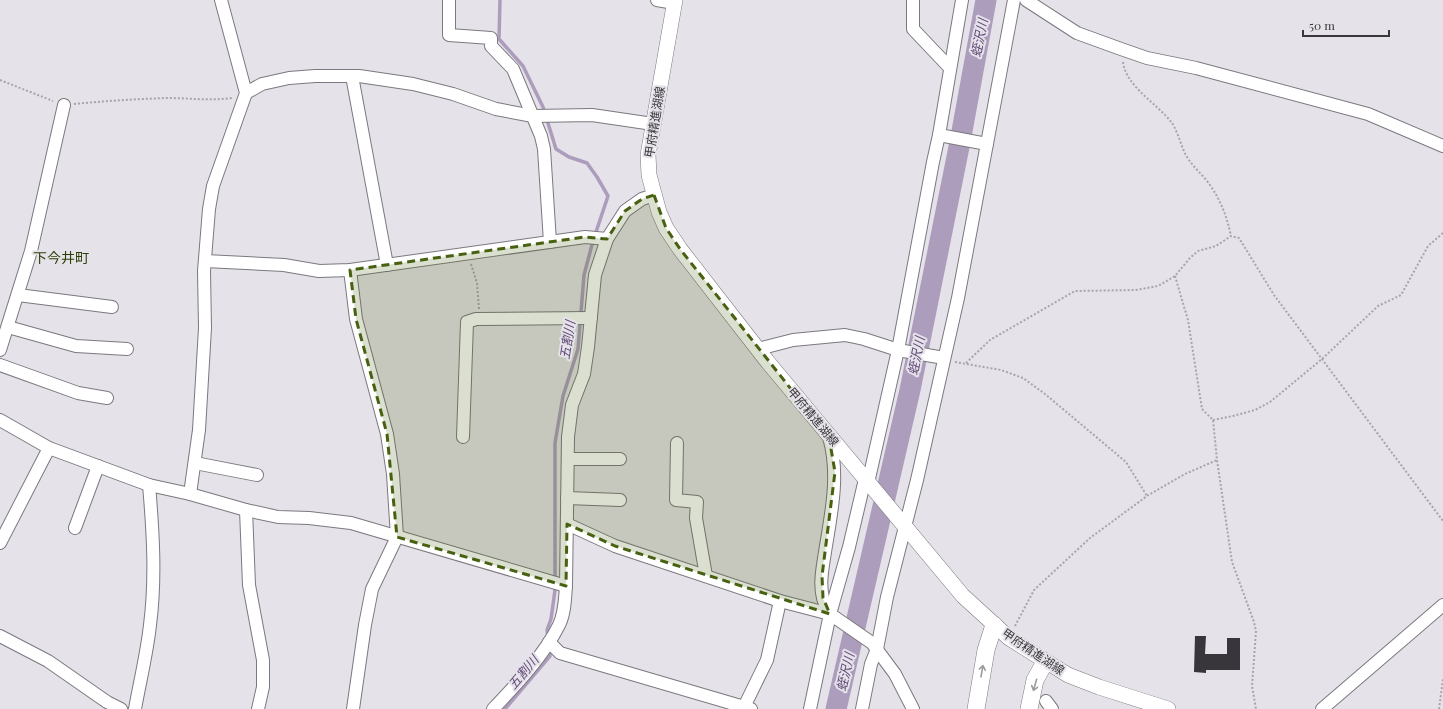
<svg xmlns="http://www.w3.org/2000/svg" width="1443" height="709" font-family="'Playfair Display','Noto Sans JP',serif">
<rect width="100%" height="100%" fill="#e6e2e9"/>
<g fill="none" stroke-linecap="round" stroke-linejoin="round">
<g stroke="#ac9dbc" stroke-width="3.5">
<path d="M500,0L499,39L523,66L543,107L556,149L569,157L587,163L597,177L608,196L595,235"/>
<path d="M548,637L547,630L551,619L555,590V443L563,396L578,349L584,275L593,241"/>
<path d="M505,709L550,656L549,649"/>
</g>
<path stroke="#ac9dbc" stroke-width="21" d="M836,709L910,390L960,142L986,0"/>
</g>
<path fill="#38363b" d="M1195,636H1206L1205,654H1227V638H1240V670H1206V673L1194,672Z"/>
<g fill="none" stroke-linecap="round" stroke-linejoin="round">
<g stroke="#7b787f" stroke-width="14">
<g id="minor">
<path d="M449,0V35L491,38V46L513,69L541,136L544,149L550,242"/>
<path d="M657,0L674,3"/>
<path d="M913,0V29L950,68"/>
<path d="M1026,0L1077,33L1121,49L1147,58L1196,68L1368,114L1443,146"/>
<path d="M352,76L387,265"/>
<path d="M246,93L262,84L289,78L315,76H359L413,84L453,94L496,109L533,116L592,115L653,124"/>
<path d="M939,135L987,144"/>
<path d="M205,261L284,265L319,271L350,270L585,237L607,239"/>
<path d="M350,270L356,319L387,434L393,474L397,537L372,589L365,625L353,709"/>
<path d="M18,295L112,307"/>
<path d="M8,327L76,346L127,349"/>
<path d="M758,349L793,340L845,335L864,339L898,350L944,358"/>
<path d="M0,350L31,251L64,105"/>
<path d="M0,365L78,393L107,398"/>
<path d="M0,420L49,448L149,485L190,494L246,510L278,517L309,518L351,523L566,586"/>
<path d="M463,437L467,322L476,319L591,318"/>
<path d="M829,437C840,475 831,514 825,552C823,566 819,583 823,598C824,603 828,609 830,614"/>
<path d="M677,443L676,500L697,502L696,518L706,576"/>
<path d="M568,459H620"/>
<path d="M195,463L257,475"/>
<path d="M868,483L898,350L933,162L939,135L962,0"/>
<path d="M190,494L199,430L205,328L204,271L209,209L213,186L246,93L221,0"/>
<path d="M567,498L620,500"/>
<path d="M246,510L249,585L263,660V687L258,709"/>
<path d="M567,524L615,546L780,601L830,614L872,643L895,674L913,709"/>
<path d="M75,528L98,466"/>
<path d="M0,543L49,448"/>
<path d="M0,636L48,661L107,702L121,709"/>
<path d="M549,642L560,653L751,709"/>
<path d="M1046,701L1052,709"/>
<path d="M744,707L767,660L780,601"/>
<path d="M135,709C140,681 147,653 150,625C156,579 153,531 149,485"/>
<path d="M493,709C515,686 545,654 559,625C565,613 565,598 566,586L568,437L572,405L584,374L588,347L595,275L607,239L625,211L642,199L654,195"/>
<path d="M810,709L830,614L849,547L865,479"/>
<path d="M862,709L871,664L877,649L887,597L917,480L958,298L1014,0"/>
<path d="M1322,709L1443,605"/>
</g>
</g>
<g stroke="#7b787f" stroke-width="16">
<path id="major" d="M675,0L648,155L649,175L659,212L666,228L680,249L767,361L963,596L1009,638L1068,675L1099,687L1168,709"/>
</g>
<g stroke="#7b787f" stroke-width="18">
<g id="highway">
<path d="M976,709L986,650L994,625"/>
<path d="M1029,709L1035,680L1045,662"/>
</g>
</g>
<g stroke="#a8a4aa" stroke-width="2" stroke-dasharray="2 2" stroke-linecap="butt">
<path d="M1123,62C1126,87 1158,104 1172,123C1179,134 1181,147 1187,157C1193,167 1203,175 1210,185C1221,201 1227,217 1231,236"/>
<path d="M0,80L53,101"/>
<path d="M74,104C105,101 136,99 167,98C189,98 210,101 232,98"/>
<path d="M471,264L477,283L479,309"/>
<path d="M1175,276L1188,320L1202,409L1213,420L1217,460L1232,562L1254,622L1256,631L1252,686L1256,709"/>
<path d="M955,362L1001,370L1023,378L1045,394L1126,462L1147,496"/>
<path d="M966,363L990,340L1075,291L1136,290L1158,286L1175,276L1190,258L1198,251L1216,246L1231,236L1239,238L1274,295L1443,521"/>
<path d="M1213,420L1233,416L1255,410L1270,402L1322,359L1378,306L1401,295L1428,246L1443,233"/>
<path d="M1015,626L1034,590L1090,538L1147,496L1185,474L1217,460"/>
<path d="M1439,709L1443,679"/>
</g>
<use href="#minor" stroke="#fff" stroke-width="12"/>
<use href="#major" stroke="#fff" stroke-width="15"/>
<use href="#highway" stroke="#fff" stroke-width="17"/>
</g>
<defs><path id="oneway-shaft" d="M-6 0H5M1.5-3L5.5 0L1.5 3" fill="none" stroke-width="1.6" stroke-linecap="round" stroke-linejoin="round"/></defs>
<g stroke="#9c9b9c">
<use href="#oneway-shaft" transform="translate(982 671) rotate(-80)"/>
<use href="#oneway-shaft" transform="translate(1035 685) rotate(106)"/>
</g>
<path fill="#476111" fill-opacity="0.2" stroke="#476111" stroke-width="3" stroke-dasharray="8 5" stroke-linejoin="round" d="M654,195L666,228L680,249L829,437L835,472L822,576L823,598L830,614L615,546L567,524L566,586L397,537L387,434L356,319L350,270L585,237L607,239L625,211L642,199Z"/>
<g text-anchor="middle" stroke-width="4" stroke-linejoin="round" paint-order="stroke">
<g font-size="12" fill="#39373a" stroke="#e6e2e9">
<text transform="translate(655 122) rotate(-81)" y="4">甲府精進湖線</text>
<text transform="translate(813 417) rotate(50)" y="4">甲府精進湖線</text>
<text transform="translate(1033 652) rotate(34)" y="4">甲府精進湖線</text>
</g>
<g font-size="13" font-style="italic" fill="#624b79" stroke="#e6e2e9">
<text transform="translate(979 38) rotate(-79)" y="5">蛭沢川</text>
<text transform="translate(567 340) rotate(-81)" y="5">五割川</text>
<text transform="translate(916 356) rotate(-79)" y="5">蛭沢川</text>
<text transform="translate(523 672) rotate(-50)" y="5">五割川</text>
<text transform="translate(845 672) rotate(-77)" y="5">蛭沢川</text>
</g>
<g font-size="14" fill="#2c3e07" stroke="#e6e2e9">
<text x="61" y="263">下今井町</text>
</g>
</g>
<path d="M1303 30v6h86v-6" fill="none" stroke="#39373a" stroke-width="2"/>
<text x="1309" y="30" font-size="12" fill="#39373a" stroke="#e6e2e9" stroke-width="3" paint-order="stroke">50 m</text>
</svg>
